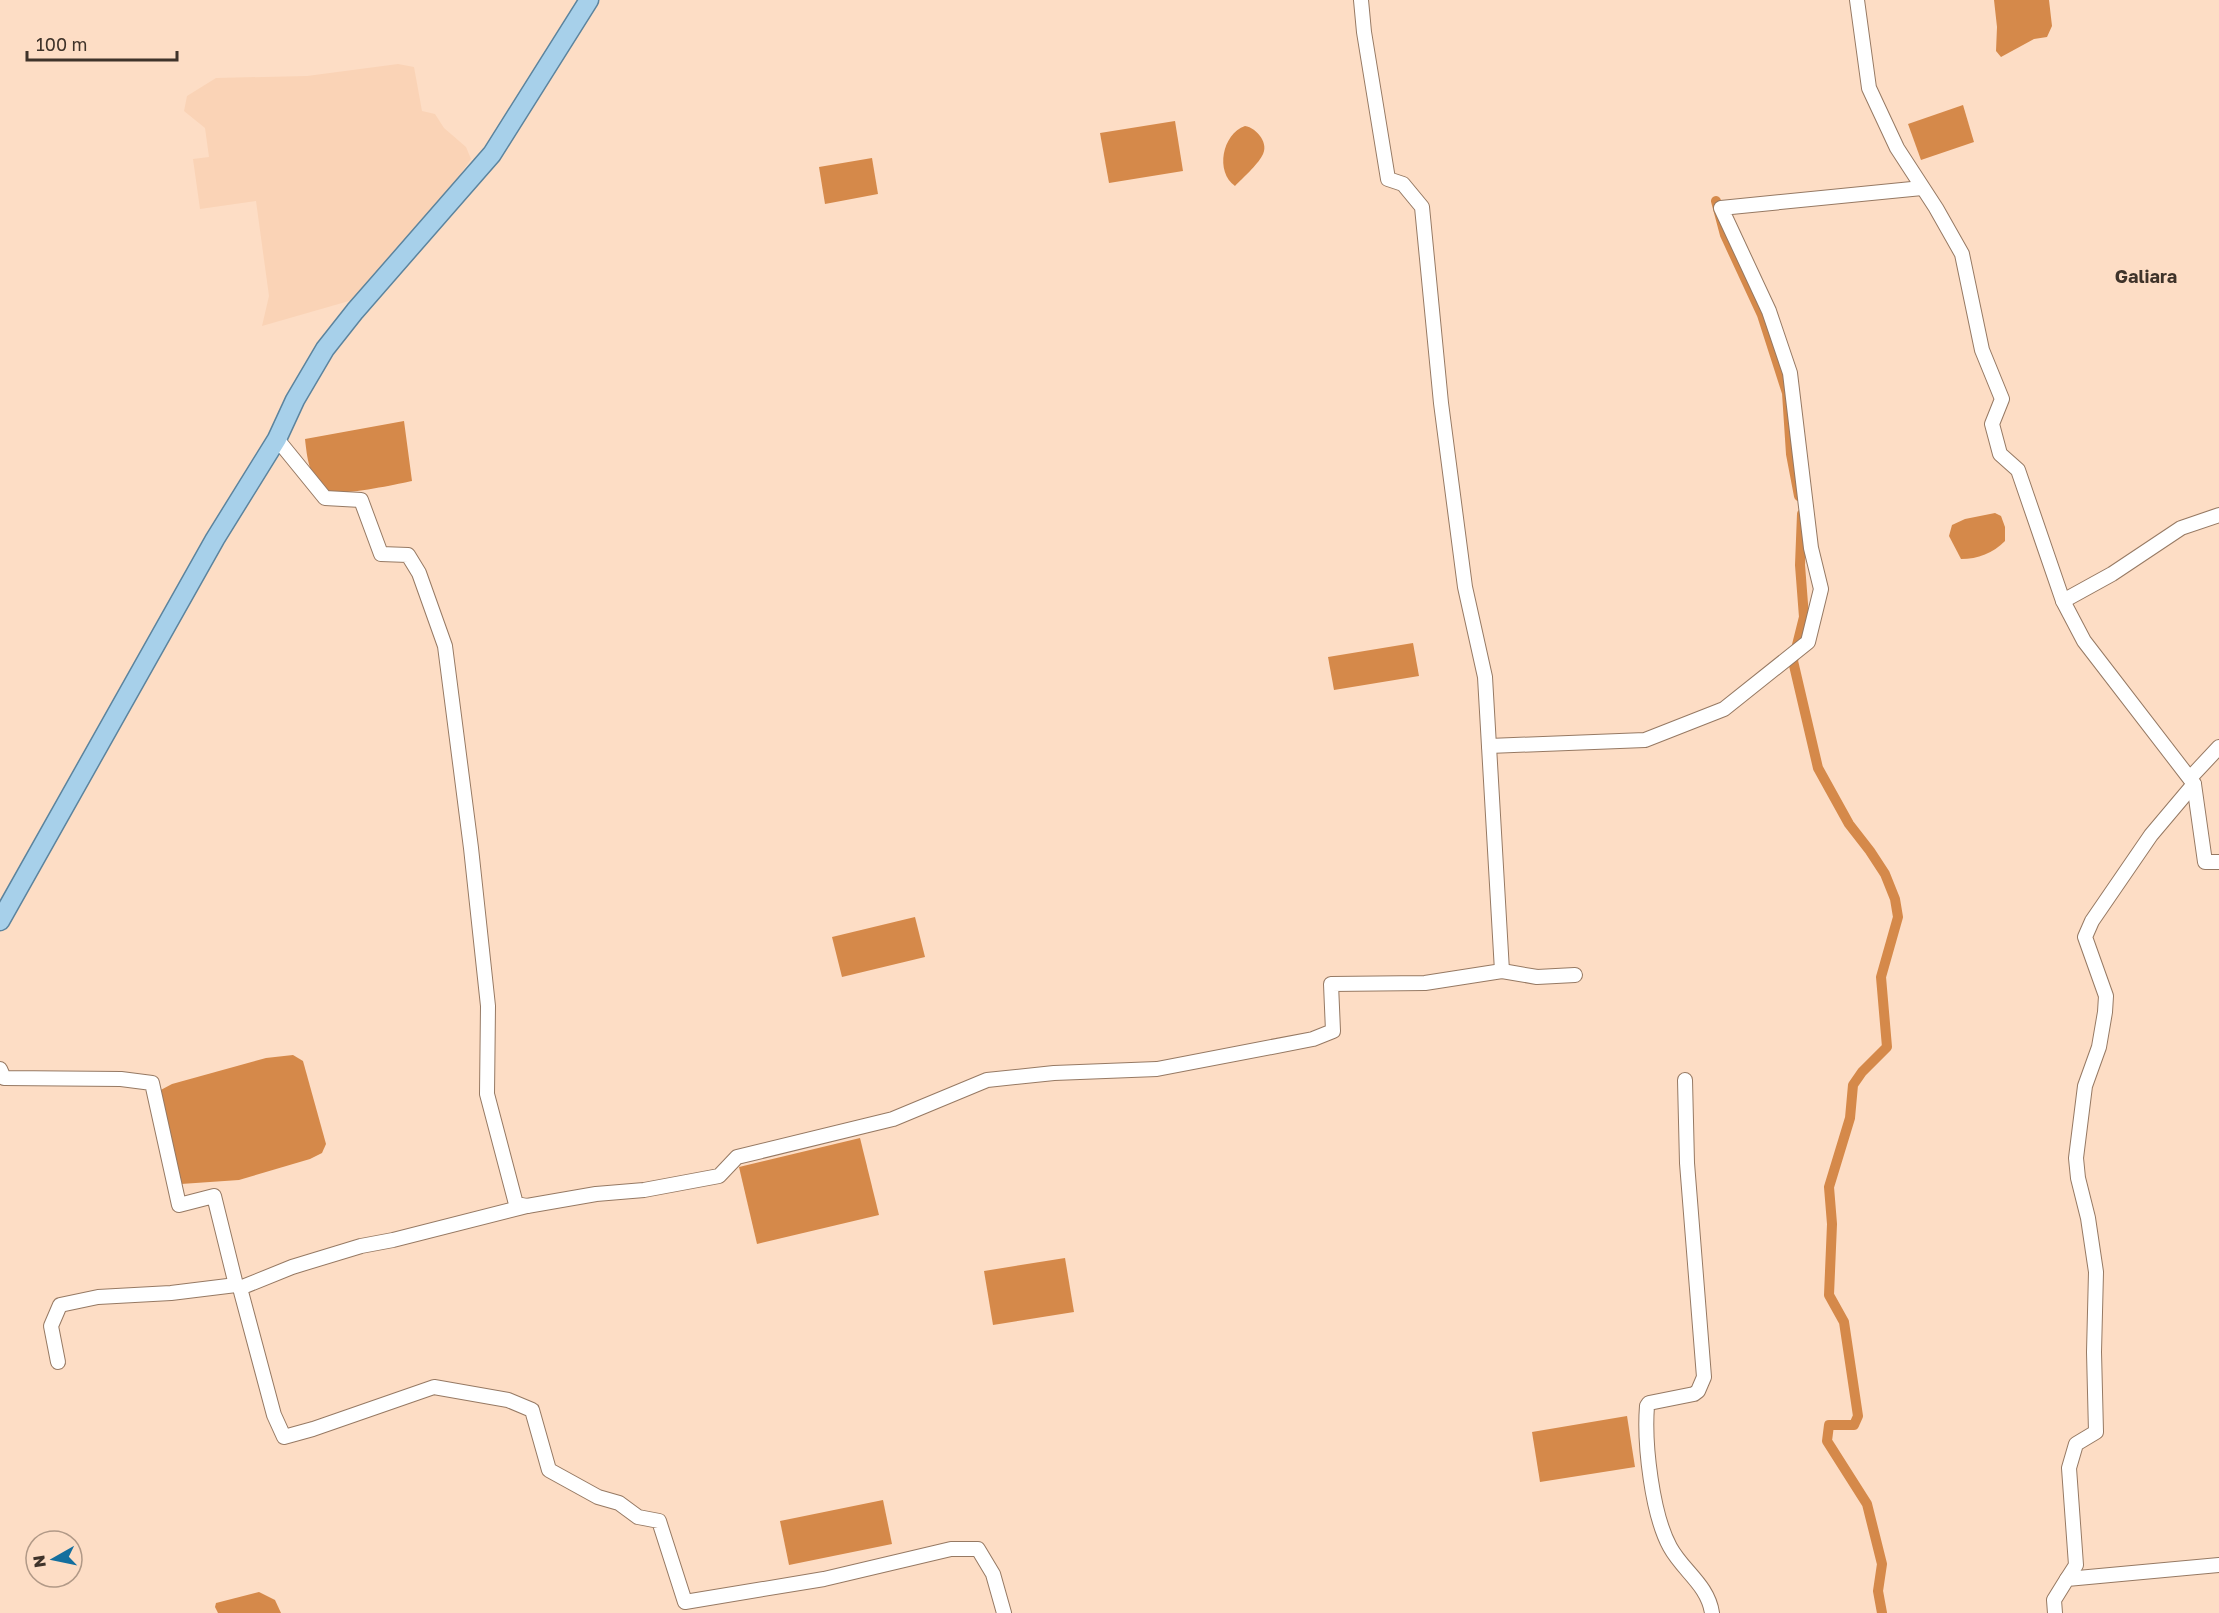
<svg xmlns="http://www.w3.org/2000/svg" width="2219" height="1613" font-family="'Golos Text',sans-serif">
<rect width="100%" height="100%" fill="#fdddc5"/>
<path fill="#fad3b6" d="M398,64L414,67L422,111L435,114L444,128L466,147L471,159L421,231L356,299L262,326L269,296L256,201L200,209L193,159L209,157L205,128L184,111L187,96L216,78L307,76Z"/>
<g fill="#d5894a">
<path d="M1994,0H2049L2052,26L2047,37L2034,39L2001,57L1996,51L1997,27Z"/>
<path d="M1963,105L1974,142L1921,160L1908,124Z"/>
<path d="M1175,121L1183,171L1109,183L1100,133Z"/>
<path d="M1245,126C1257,128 1270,144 1262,156C1258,164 1242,179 1235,186C1215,172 1222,134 1245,126Z"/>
<path d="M872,158L878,194L825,204L819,167Z"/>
<path d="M404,421L412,481C397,484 336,498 325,490C309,478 307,457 305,439Z"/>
<path d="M1995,513L2001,516L2005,527V541C1993,553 1978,559 1961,559L1949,536L1952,525L1965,519Z"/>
<path d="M1413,643L1419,676L1334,690L1328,657Z"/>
<path d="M915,917L925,957L842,977L832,937Z"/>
<path d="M293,1055L303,1061L326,1144L322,1153L310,1159L239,1180L181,1184L157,1092L172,1084L266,1058Z"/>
<path d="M860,1138L879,1215L757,1244L739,1167Z"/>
<path d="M1065,1258L1074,1312L993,1325L984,1271Z"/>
<path d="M1627,1416L1635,1467L1540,1482L1532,1432Z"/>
<path d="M883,1500L892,1544L789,1565L780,1521Z"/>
<path d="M259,1592L275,1600L281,1613H218L215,1607L216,1603Z"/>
</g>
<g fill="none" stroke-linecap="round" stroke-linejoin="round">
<g stroke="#d5894a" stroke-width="10">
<path d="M1716,201L1725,235L1762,315L1787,393L1791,454L1799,496"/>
<path d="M1802,514L1800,565L1804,617L1793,661L1818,768L1849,824L1870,851L1885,874L1895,899L1898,917L1881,977L1887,1047L1862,1072L1853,1085L1850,1118L1829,1187L1832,1224L1829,1295L1844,1322L1858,1416L1854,1425H1829L1827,1441L1867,1504L1882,1564L1878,1591L1882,1613"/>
</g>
<g stroke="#967963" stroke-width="16">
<g id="minor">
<path d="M1857,0L1869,88L1897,148L1936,208L1962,254L1982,350L2002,399L1992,424L2000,454L2018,470L2063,601L2084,641L2194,784L2205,862H2219"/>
<path d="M277,439L325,498L361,500L381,554L408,555L419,573L445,646L471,848L488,1006L487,1094L516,1204L527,1206"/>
<path d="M2063,601L2112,574L2181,528L2219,515"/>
<path d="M1489,746L1645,740L1724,709L1808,642L1821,589L1811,548L1790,373L1769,311L1721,208L1922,188"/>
<path d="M2190,778L2219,747"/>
<path d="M1502,971L1537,977L1575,975"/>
<path d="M0,1069L4,1078L121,1079L152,1083L179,1205L214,1196L236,1285L240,1288"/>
<path d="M1685,1080L1687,1163L1704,1377L1698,1391L1694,1394L1649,1403L1647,1406C1644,1444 1652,1514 1670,1547C1683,1571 1708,1585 1712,1613"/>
<path d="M58,1362L51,1326L60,1305L98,1297L171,1293L236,1285"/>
<path d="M2067,1579L2076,1565L2069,1468L2076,1444L2096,1432L2094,1352L2096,1272L2088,1218L2078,1178L2076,1158L2085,1086L2099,1047L2105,1012L2106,996L2085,937L2092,921L2151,835L2194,784"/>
<path d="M1004,1613L993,1574L978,1549H951L824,1579L685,1602L659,1521L638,1517L619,1503L598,1497L549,1470L532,1410L508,1400L434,1387L313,1429L284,1437L274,1415L240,1288L292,1267L361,1246L393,1240L527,1206L596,1194L644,1190L719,1176L737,1157L893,1119L987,1080L1054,1073L1157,1069L1313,1039L1333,1031L1331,984L1425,983L1502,971L1485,677L1465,587L1441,403L1422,207L1403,184L1388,179L1364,32L1361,0"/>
<path d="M2055,1613L2054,1600L2067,1579L2219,1565"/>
</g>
</g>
<g stroke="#5c849e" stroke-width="21">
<path id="major" d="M0,921L215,539L277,439L295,400L325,349L355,311L492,154L589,0"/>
</g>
<use href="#minor" stroke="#fff" stroke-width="14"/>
<use href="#major" stroke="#a7d0ea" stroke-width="18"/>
</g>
<g text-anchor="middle" stroke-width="5" stroke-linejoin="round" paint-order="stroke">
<g font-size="18" font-weight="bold" fill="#3f332a" stroke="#fdddc5">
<text x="2146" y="283">Galiara</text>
</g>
</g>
<g transform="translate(54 1559) rotate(261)"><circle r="28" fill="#fdddc5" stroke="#b19987" stroke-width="1.5"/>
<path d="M0-4.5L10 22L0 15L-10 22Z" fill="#146f9e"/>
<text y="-9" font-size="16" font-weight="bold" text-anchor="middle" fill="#3f332a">N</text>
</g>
<path d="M27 51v9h150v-9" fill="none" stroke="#3f332a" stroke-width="3"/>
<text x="36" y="51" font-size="18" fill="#3f332a" stroke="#fdddc5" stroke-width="4.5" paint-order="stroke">100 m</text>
</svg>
